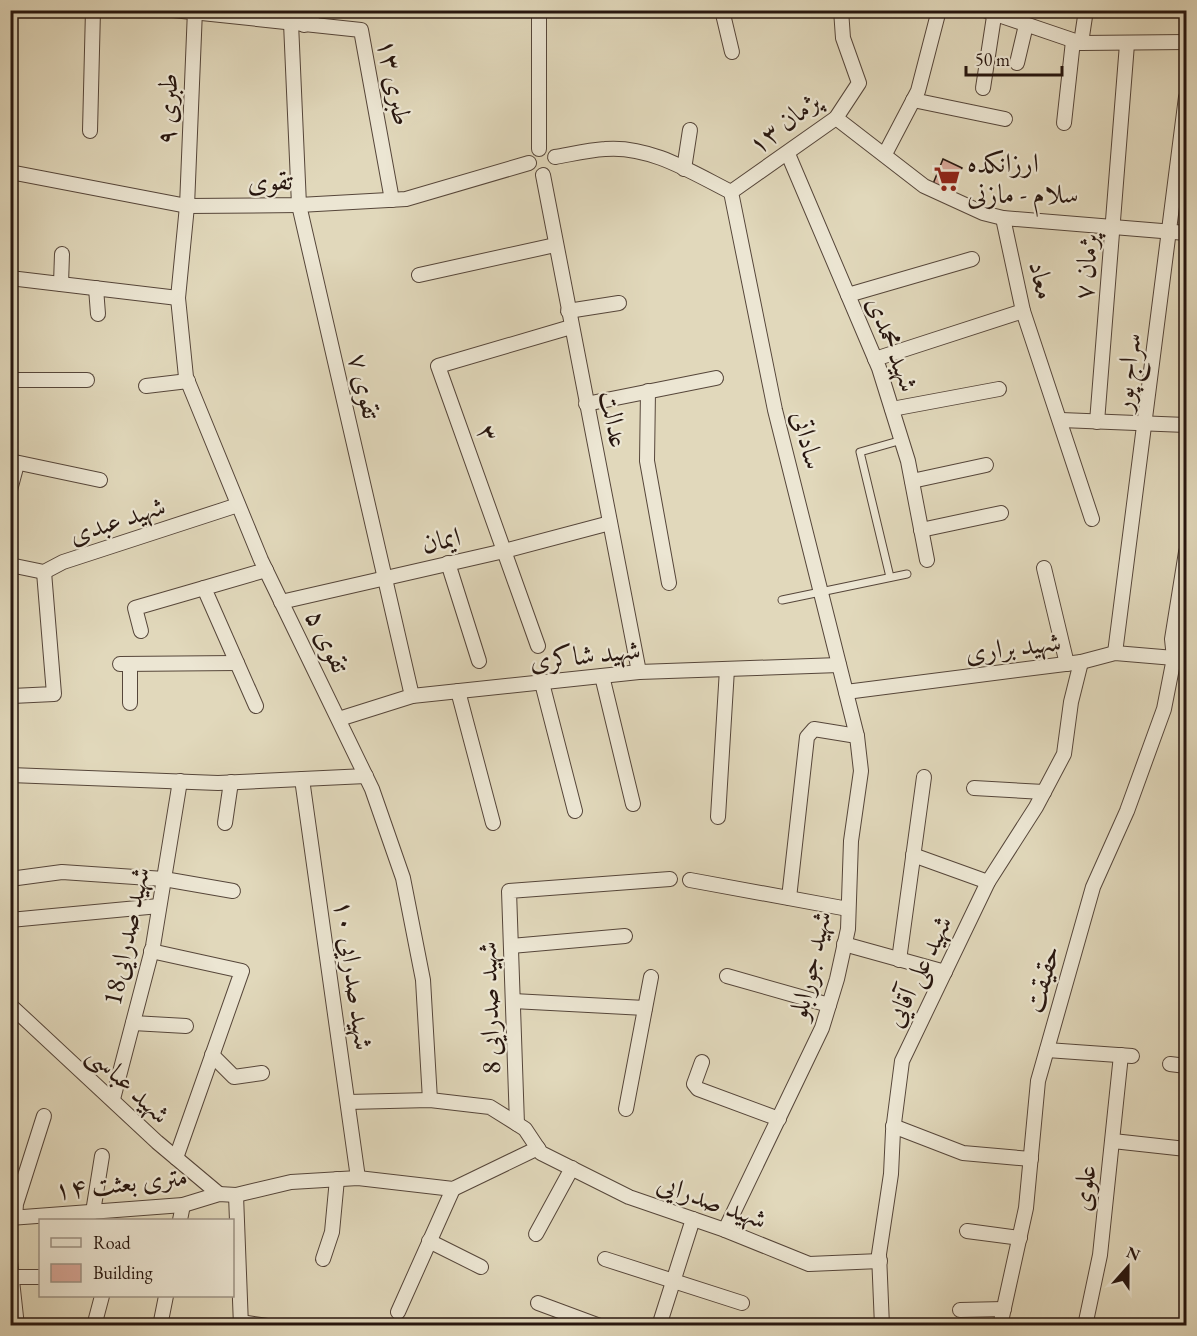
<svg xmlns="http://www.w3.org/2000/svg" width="1197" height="1336" font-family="'EB Garamond',Amiri,serif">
<rect width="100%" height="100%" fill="#e1d8bb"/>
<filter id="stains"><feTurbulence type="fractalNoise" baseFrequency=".00333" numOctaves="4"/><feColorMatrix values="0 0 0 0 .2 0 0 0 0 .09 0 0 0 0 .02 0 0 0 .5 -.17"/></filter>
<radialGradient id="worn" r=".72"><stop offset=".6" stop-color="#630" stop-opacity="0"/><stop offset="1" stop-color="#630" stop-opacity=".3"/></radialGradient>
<path fill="#d9a899" stroke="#27160f" stroke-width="1.5" d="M943,159L962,168L951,199L931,189Z"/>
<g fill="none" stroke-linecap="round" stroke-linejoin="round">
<g stroke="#56463a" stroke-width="9">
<g id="lane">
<path d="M890,577L860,452L902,440"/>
<path d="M782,600L907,574"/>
</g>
</g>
<g stroke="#56463a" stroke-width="16">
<g id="street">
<path d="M173,10L361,30L392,200"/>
<path d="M195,10L187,206L178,298L186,377L261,560L372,789L403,878L423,980L430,1100"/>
<path d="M539,10V149"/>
<path d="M722,10L732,52"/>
<path d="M984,10L1081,43L1186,42"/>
<path d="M291,23L299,205L412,696"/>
<path d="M304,25L317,10"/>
<path d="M1081,43L1086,10"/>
<path d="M1017,63L1026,25"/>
<path d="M983,88L995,10"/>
<path d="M913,100L1005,119"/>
<path d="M836,118L924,186L983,213L1003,218L1186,233"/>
<path d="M1064,123L1073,41"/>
<path d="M90,131L93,10"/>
<path d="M788,154L879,368L908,461L927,560"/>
<path d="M885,154L918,91L939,10"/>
<path d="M555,157C572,154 589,150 605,149C650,145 693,173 731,192"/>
<path d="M684,169L690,130"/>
<path d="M10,172L187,206L299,205L406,199L529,163"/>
<path d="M543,175L639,672"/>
<path d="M1003,218L1023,311L1092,519"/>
<path d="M419,275L555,245"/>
<path d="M10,278L178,298"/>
<path d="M61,284L62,254"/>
<path d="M96,288L98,314"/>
<path d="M848,295L972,259"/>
<path d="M568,311L619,303"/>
<path d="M875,359L1023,311"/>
<path d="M10,380H87"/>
<path d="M146,386L188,381"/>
<path d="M648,391L647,461L669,583"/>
<path d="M586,404L716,378"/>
<path d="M892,409L999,389"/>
<path d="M1061,420L1186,425"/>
<path d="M1097,422L1127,44"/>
<path d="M10,461L100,480"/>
<path d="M912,481L986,465"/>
<path d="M10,490L17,464"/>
<path d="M921,530L1001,513"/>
<path d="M448,563L479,661"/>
<path d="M10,565L44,572L63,562L238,505"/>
<path d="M1044,568L1067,664"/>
<path d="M281,602L504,551L610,523"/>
<path d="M141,631L135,608L204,588"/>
<path d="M538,646L438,366L571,327"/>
<path d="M1115,653L1186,97"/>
<path d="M120,664L237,663"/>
<path d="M130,664V703"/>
<path d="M602,676L633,804"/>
<path d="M542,683L575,811"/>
<path d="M458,691L493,823"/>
<path d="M846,692L1081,662L1115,653L1186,659"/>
<path d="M12,696L54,694L44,572"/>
<path d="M256,706L204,588L266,570"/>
<path d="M339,719L412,696L639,672L839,665"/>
<path d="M10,775L218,783L366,776"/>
<path d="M302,779L358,1178"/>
<path d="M974,788L1044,792"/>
<path d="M718,817L727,669"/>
<path d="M225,823L231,782"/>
<path d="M913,855L988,882"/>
<path d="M10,879L62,872L164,879L233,891"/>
<path d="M690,880L848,909"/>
<path d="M789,898L807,737L814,729L857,736"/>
<path d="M10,920L159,906"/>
<path d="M844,944L945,972"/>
<path d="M511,946L625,936"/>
<path d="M151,951L242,971L176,1158"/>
<path d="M899,960L924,777"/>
<path d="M727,976L829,1005"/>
<path d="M513,1001L645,1008"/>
<path d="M10,1005L157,1142L219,1194"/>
<path d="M133,1023L186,1026"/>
<path d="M1047,1050L1132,1056"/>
<path d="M212,1055L234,1077L262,1073"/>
<path d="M702,1062L694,1084L698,1089L779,1119"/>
<path d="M1170,1064L1186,1066"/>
<path d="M113,1099L153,946L180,781"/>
<path d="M348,1102L430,1100L490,1107L525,1129L541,1153L629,1197L725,1230L809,1264L880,1261"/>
<path d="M626,1109L651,977"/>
<path d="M517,1124L509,891L670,879"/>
<path d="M893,1126L963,1153L1031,1159"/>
<path d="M1113,1141L1186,1149"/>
<path d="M236,1195L241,1326"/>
<path d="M93,1212L102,1156"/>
<path d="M10,1218L183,1205L219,1194L236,1195L291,1182L358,1178L453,1189L538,1148"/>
<path d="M15,1218L16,1204L44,1116"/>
<path d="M180,1220L183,1205"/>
<path d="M725,1230L822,1028L837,979L848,929L851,841L861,771L857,736L775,410L731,192L836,118L859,83L843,38L841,10"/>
<path d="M967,1231L1020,1238"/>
<path d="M536,1234L572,1168"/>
<path d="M429,1241L481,1267"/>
<path d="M323,1259L332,1232L337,1179"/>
<path d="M605,1259L742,1303"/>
<path d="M10,1262L17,1326"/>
<path d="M12,1277H40"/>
<path d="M538,1303L600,1326"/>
<path d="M960,1310L1004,1309"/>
<path d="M398,1312L453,1189"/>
<path d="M240,1322L267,1326"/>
<path d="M94,1326L102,1296"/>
<path d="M160,1326L166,1296"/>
<path d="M659,1326L693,1219"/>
<path d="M882,1326L879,1254L891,1174L893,1131L902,1061L988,882L1036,807L1064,754L1071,702L1081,662"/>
<path d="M1000,1326L1026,1208L1038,1081L1093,887L1127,811L1164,709L1174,658L1172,639L1186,552"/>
<path d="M1085,1326L1100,1255L1121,1055"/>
</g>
</g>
<use href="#lane" stroke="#ece6d3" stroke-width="7"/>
<use href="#street" stroke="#ece6d3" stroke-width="14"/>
</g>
<defs>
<g id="supermarket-bare" transform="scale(2.07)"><path d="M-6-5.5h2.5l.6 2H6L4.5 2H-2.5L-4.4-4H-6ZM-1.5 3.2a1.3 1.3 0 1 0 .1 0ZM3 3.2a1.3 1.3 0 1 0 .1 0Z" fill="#8f2418" stroke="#ece6d3" stroke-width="2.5" paint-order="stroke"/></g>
</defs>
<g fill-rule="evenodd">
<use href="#supermarket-bare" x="947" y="179"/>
</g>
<g text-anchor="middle" stroke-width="4.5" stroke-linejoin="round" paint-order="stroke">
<g font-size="27" fill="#27160f" stroke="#ece6d3">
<text transform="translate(395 82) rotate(79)" y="9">طبری ۱۳</text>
<text transform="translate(167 109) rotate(-88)" y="9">طبری ۹</text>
<text transform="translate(784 123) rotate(-38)" y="9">پژمان ۱۳</text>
<text transform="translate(270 181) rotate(-1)" y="9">تقوی</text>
<text transform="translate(1086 267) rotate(-85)" y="9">پژمان ۷</text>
<text transform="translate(1042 280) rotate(77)" y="9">معاد</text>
<text transform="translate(893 344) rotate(69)" y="9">شهید محمدی</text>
<text transform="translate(1127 372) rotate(-83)" y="9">سراج پور</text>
<text transform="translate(365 386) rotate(77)" y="9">تقوی ۷</text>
<text transform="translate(614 419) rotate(79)" y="9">عدالت</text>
<text transform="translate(488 433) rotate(70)" y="9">۳</text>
<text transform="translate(808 440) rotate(76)" y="9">ساداتی</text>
<text transform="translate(117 520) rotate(-18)" y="9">شهید عبدی</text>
<text transform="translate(441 540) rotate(-12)" y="9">ایمان</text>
<text transform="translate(328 641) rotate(64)" y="9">تقوی ۵</text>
<text transform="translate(1013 647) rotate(-7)" y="9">شهید براری</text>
<text transform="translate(585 655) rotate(-6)" y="9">شهید شاکری</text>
<text transform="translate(126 936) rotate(-78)" y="9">شهید صدرایی18</text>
<text transform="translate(810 965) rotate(-77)" y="9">شهید جورابلو</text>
<text transform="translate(918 971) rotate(-64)" y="9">شهید علی آقایی</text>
<text transform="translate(354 975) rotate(82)" y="9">شهید صدرایی ۱۰</text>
<text transform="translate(1042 979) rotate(-74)" y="9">حقیقت</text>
<text transform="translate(489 1008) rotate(-92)" y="9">شهید صدرایی 8</text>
<text transform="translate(129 1084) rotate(43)" y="9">شهید عباسی</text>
<text transform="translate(121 1183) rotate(-6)" y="9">۱۴ متری بعثت</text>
<text transform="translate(1084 1188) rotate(-83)" y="9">علوی</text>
<text transform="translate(712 1201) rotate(20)" y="9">شهید صدرایی</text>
</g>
<g font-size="27" fill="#27160f" stroke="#ece6d3" text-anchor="start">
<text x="967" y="172">ارزانکده<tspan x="967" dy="31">سلام - مازنی</tspan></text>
</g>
</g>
<rect width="1197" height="1336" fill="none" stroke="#e1d8bb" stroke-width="36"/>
<rect x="12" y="12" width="1173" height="1312" fill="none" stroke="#27160f" stroke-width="3"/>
<rect x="18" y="18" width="1161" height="1300" fill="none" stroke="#27160f" stroke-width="1.5"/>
<rect x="39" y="1219" width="195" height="78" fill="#ece6d3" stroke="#9d9385" stroke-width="1.5"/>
<rect x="51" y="1238" width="30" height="9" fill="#ece6d3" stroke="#9d9385" stroke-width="1.5"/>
<text x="93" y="1249" font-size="18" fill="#27160f">Road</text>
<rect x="51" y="1264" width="30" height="18" fill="#d9a899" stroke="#9d9385" stroke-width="1.5"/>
<text x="93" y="1279" font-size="18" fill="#27160f">Building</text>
<g transform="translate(1128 1267) rotate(21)" stroke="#ece6d3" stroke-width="4.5" paint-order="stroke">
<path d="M0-4.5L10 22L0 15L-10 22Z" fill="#27160f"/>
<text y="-9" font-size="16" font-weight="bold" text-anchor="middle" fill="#27160f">N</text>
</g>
<path d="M966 66v9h96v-9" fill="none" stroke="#27160f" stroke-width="3"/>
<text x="975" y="66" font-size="18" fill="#27160f" stroke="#ece6d3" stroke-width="4.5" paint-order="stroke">50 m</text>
<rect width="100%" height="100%" filter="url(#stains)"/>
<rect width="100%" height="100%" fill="url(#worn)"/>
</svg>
